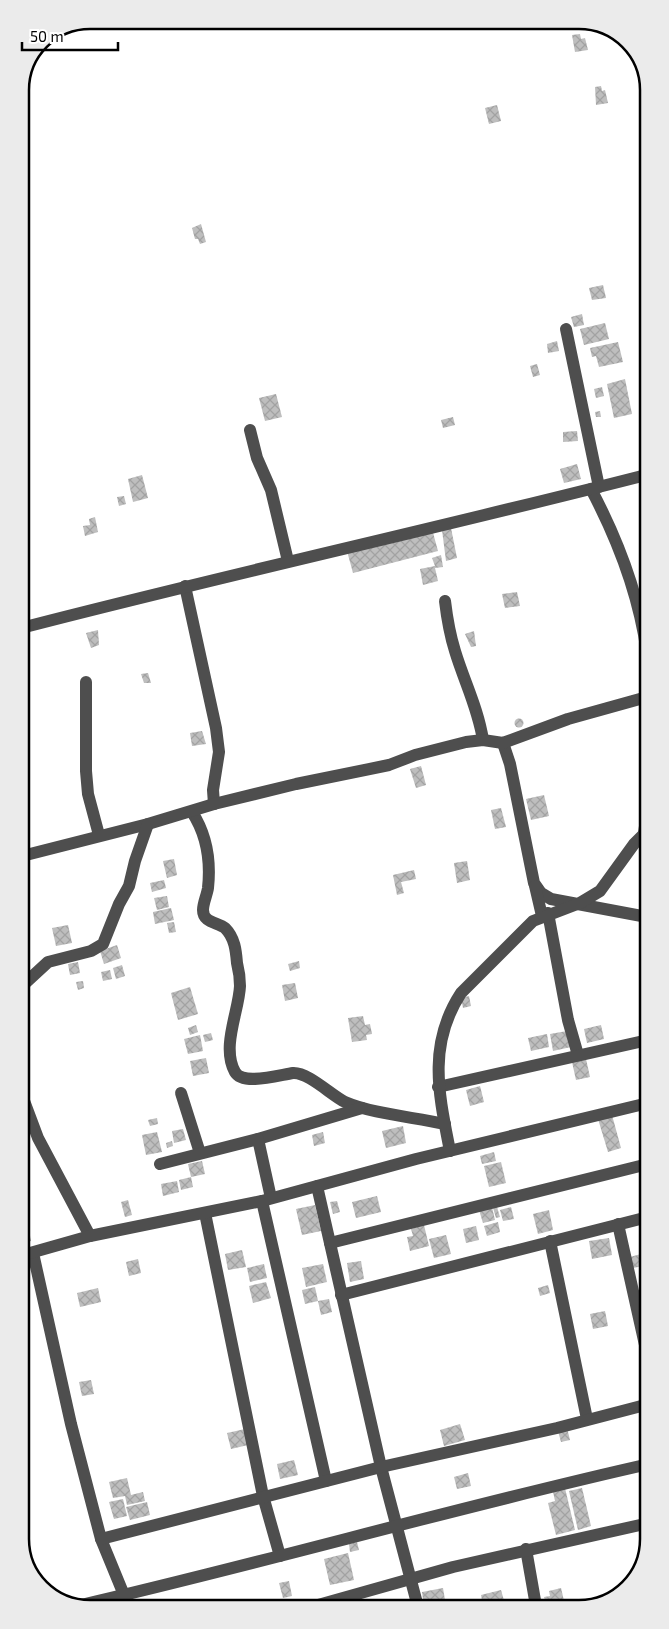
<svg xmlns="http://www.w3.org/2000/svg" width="669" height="1629" font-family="'Exo 2',sans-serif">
<defs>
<pattern id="building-cross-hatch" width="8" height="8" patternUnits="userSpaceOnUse" patternTransform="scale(1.25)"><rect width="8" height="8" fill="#bebebe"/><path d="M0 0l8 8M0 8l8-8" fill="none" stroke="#a2a2a2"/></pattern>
</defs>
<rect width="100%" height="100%" fill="#fff"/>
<g fill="url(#building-cross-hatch)">
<path d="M580,34L581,39L585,38L588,50L575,52L572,35Z"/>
<path d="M601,86L602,91L605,90L608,103L596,105L595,87Z"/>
<path d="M497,105L501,121L489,124L485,108Z"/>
<path d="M201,224L206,242L200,244L198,239H195L192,228Z"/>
<path d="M603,285L606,298L592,300L589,288Z"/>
<path d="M582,314L584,325L574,327L571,317Z"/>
<path d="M605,323L609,339L584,345L580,329Z"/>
<path d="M557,341L559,351L548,353L547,344Z"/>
<path d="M618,342L623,362L599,367L596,356L592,357L590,348Z"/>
<path d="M537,364L540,375L533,377L530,366Z"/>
<path d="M625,379L632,414L614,418L607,384Z"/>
<path d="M602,387L604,396L596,398L594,389Z"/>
<path d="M276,394L282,417L265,421L259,398Z"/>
<path d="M600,411L601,417H596L595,412Z"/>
<path d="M453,417L455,425L443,428L441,420Z"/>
<path d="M577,431L578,441L563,442V432Z"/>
<path d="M577,464L581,479L564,483L560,469Z"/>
<path d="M142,475L148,498L133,502L128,479Z"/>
<path d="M124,496L126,504L119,506L117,497Z"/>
<path d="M95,517L98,532L85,536L83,526L90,525L89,519Z"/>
<path d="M451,528L457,558L446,561L442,530Z"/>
<path d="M432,529L438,551L353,573L347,551Z"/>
<path d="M441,555L443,567L435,568L438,581L423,585L420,569L435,566L432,558Z"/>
<path d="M517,592L520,606L505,608L502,594Z"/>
<path d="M98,630L99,645L91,648L86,633Z"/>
<path d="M474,631L476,646L471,647L465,634Z"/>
<path d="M148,673L151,683H144L141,674Z"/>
<circle cx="519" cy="723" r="4.5"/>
<path d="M202,731L206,744L192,746L190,733Z"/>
<path d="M421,766L426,785L416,788L410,769Z"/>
<path d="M544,795L549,816L531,820L526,799Z"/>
<path d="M501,808L506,827L495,829L491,810Z"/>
<path d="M25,829L26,838L22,839V830Z"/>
<path d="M174,859L177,875L167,878L163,861Z"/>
<path d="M467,861L470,880L457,883L454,863Z"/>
<path d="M414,870L416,879L401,882L404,893L397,895L393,875Z"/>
<path d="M164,880L166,888L152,892L150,883Z"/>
<path d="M167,896L169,907L157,910L154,898Z"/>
<path d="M171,908L174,920L155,924L153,912Z"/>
<path d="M174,922L176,932L169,933L167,923Z"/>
<path d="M68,925L72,943L56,946L52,928Z"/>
<path d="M117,945L121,958L104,964L100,951Z"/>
<path d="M299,961L300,968L290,971L288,964Z"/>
<path d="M78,962L80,973L70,975L68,964Z"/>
<path d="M122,965L125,976L116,979L113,968Z"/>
<path d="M110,970L112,979L103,981L101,972Z"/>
<path d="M83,981L84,988L78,990L76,982Z"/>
<path d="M295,983L298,998L285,1001L282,985Z"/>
<path d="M190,987L198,1014L178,1020L171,993Z"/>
<path d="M469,996L471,1006L463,1008L461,998Z"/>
<path d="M363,1016L365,1025L370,1024L372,1034L366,1035L367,1040L352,1042L348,1018Z"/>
<path d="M196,1025L198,1032L190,1035L188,1028Z"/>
<path d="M601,1025L604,1039L587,1043L584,1029Z"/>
<path d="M567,1031L571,1047L553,1051L550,1034Z"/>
<path d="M211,1033L213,1040L205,1042L203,1035Z"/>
<path d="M547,1034L549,1047L531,1051L528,1038Z"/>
<path d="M200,1035L203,1051L188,1054L184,1039Z"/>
<path d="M206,1058L209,1073L193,1076L190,1061Z"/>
<path d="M586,1059L590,1077L576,1080L572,1062Z"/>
<path d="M480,1086L484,1102L470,1106L466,1090Z"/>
<path d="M612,1115L621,1148L608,1152L598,1119Z"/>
<path d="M157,1118L158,1124L150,1126L148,1120Z"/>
<path d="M403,1126L406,1143L386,1148L382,1131Z"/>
<path d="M183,1129L186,1140L174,1143L172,1131Z"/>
<path d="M157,1132L162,1152L146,1155L142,1135Z"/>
<path d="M323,1132L325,1143L314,1146L312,1135Z"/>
<path d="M172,1141L173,1146L167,1148L166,1143Z"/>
<path d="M494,1152L496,1161L482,1164L480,1156Z"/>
<path d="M202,1161L205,1174L191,1177L188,1164Z"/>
<path d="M501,1162L506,1183L489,1187L484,1166Z"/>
<path d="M191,1177L193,1187L181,1190L179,1180Z"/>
<path d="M177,1181L179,1192L163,1196L161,1184Z"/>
<path d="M377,1196L381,1212L356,1218L352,1202Z"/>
<path d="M128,1200L132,1215L125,1217L121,1202Z"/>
<path d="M337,1201L340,1212L333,1214L330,1202Z"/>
<path d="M315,1205L321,1231L302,1235L296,1209Z"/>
<path d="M492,1207L495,1220L483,1223L479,1210Z"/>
<path d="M497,1207L500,1217L496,1218L493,1208Z"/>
<path d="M511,1207L514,1219L503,1221L500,1210Z"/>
<path d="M549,1210L553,1230L538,1234L533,1214Z"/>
<path d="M498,1222L500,1232L487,1236L484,1226Z"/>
<path d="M28,1225L31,1241L23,1243V1226Z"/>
<path d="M424,1225L429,1246L410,1251L407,1237L413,1236L411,1229Z"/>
<path d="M476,1226L479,1240L466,1243L463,1229Z"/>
<path d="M446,1235L451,1254L434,1258L429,1239Z"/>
<path d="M609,1238L612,1255L592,1259L589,1241Z"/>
<path d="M242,1250L246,1267L228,1270L225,1254Z"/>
<path d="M648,1252V1265L633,1268L630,1257Z"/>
<path d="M138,1259L141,1273L129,1276L126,1262Z"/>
<path d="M361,1261L364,1279L350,1282L347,1263Z"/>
<path d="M264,1264L267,1278L250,1282L247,1268Z"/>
<path d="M323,1264L327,1282L306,1287L302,1268Z"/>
<path d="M266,1282L271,1298L253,1303L249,1286Z"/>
<path d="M548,1285L550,1293L540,1296L538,1288Z"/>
<path d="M315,1287L318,1301L305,1304L302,1290Z"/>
<path d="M98,1288L101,1302L80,1307L77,1293Z"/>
<path d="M329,1299L332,1312L321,1315L318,1301Z"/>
<path d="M605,1311L608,1326L593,1329L590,1314Z"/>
<path d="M91,1380L94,1394L82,1396L79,1382Z"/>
<path d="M460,1424L465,1440L444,1446L440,1430Z"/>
<path d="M567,1428L570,1440L561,1442L558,1431Z"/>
<path d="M245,1429L248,1445L231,1449L227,1433Z"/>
<path d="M294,1460L298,1475L280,1479L277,1464Z"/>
<path d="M468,1473L471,1486L457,1489L454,1477Z"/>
<path d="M127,1478L131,1495L143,1492L145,1501L127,1505L125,1496L113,1498L109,1482Z"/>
<path d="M564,1484L575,1530L556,1535L548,1503L555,1501L552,1487Z"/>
<path d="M582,1488L591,1526L578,1530L569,1491Z"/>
<path d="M123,1499L127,1516L114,1519L109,1502Z"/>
<path d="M147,1502L150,1515L130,1520L126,1507Z"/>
<path d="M357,1542L359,1550L350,1552L349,1544Z"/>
<path d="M348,1553L354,1580L330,1585L324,1559Z"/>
<path d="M289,1581L292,1596L283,1598L279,1583Z"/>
<path d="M443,1588L445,1600L424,1606L422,1592Z"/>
<path d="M561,1588L565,1605L546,1604L544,1597L550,1596L549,1591Z"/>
<path d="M501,1590L505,1604L483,1606L481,1595Z"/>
</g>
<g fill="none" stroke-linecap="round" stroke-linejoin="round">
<g stroke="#4e4e4e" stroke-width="12">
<path d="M566,329L599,487"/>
<path d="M250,430L257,458L271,490L288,561"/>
<path d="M591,489C618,540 639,595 647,653"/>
<path d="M185,586L216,728L219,752L213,790L214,804"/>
<path d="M445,601C447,618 450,635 455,651C464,681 478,708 483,740"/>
<path d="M21,628C229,574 439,528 646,475"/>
<path d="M86,682V771L88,794L99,835"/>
<path d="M503,743L510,764L534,883L541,893L551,899L647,917"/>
<path d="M192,812C207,835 211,860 208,888C207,895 203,903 203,910C203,923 218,922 225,928C235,938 236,951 237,963C239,971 240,979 240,986C239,1011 221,1047 235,1072C243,1086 279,1075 293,1073C308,1072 331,1095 345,1102C373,1114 414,1117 445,1124"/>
<path d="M644,833L647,813"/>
<path d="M22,856L148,824L214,804L296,784L389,765L415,755L466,742L483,740L503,743L568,719L647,697"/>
<path d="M535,886L542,916"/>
<path d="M548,913L568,1020L578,1055"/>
<path d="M22,986L48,962L91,951L103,944L119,904L129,886L135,861L148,824"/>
<path d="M438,1087L648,1040"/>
<path d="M181,1093L200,1153"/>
<path d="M23,1098L38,1138L90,1236"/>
<path d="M258,1139L362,1108"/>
<path d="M450,1151C439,1095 427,1045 461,993L533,921L580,903L600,891L634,844L647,831"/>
<path d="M160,1164L258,1139L271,1198"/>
<path d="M317,1186L381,1467L418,1607"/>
<path d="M262,1201L326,1481"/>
<path d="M205,1213L263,1496L280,1556"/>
<path d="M618,1224L649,1363"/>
<path d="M550,1241L587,1419"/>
<path d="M330,1243L648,1164"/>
<path d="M33,1253L71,1424L101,1539L124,1595"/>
<path d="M23,1255L90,1236L262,1201L416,1159L648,1103"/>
<path d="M341,1295L648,1217"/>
<path d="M101,1539L381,1467L557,1428L649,1404"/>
<path d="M526,1549L536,1606"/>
<path d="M77,1606C268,1562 457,1507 649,1464"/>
<path d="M311,1607L453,1567L649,1523"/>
</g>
</g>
<path d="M0 0H669V1629H0ZM90 29H579A61 61 0 0 1 640 90V1539A61 61 0 0 1 579 1600H90A61 61 0 0 1 29 1539V90A61 61 0 0 1 90 29Z" fill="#ebebeb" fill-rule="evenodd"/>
<path fill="none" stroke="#000" stroke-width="2.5" d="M90 29H579A61 61 0 0 1 640 90V1539A61 61 0 0 1 579 1600H90A61 61 0 0 1 29 1539V90A61 61 0 0 1 90 29Z"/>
<path d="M22 42v8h96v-8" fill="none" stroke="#000000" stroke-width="2.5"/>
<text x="30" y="42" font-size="15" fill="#000000" stroke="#ffffff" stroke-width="4" paint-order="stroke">50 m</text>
</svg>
